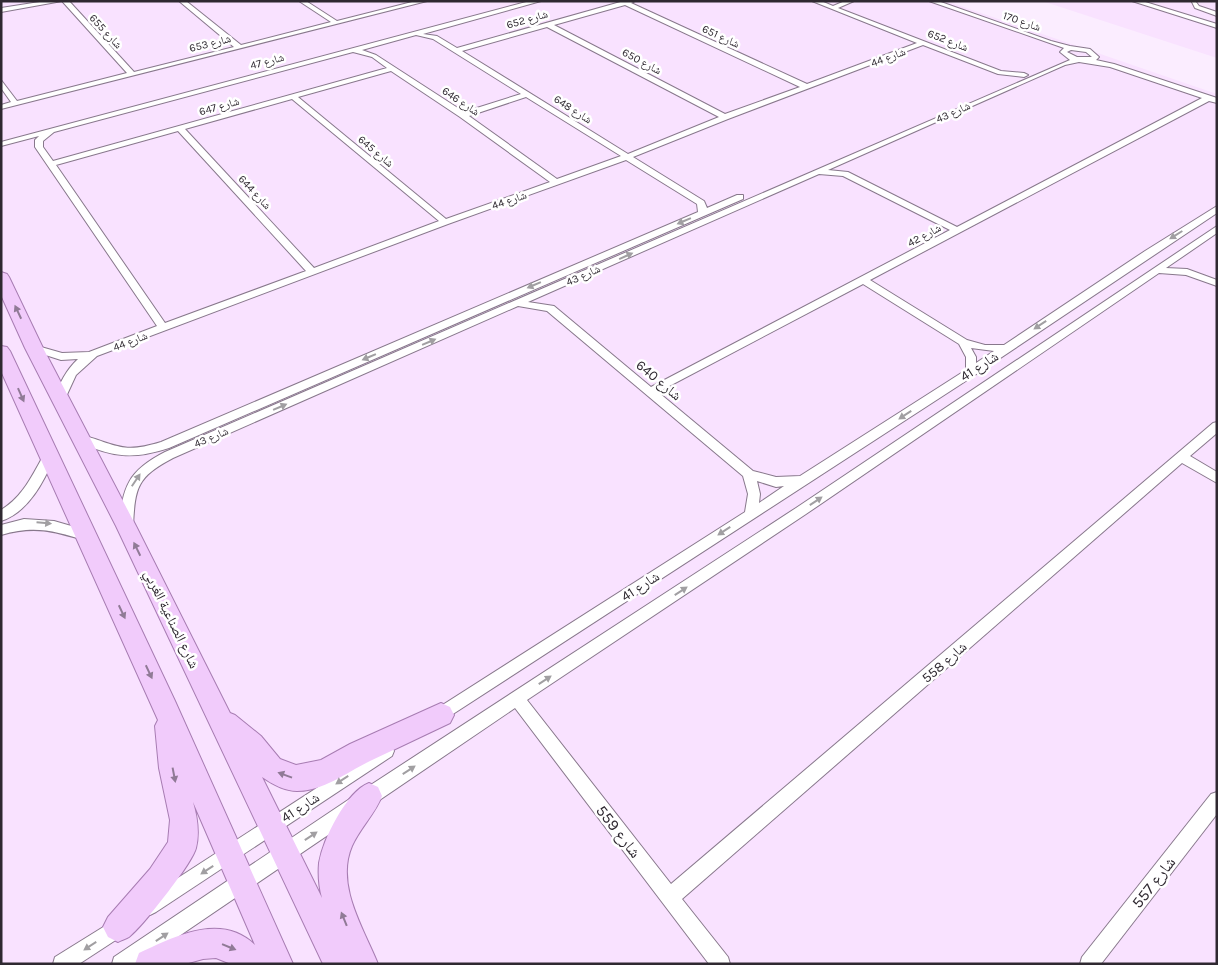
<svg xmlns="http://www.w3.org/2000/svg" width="1218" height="965" font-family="Karla,'Noto Naskh Arabic',sans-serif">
<rect width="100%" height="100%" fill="#fbedff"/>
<g fill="#f9e2ff">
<path d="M1,1H946L1217,94V964H1Z"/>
<path d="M1042,1H1217V58Z"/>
</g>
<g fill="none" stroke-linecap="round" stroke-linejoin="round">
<g stroke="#88788c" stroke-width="2">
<g id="minor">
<path d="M46,1H62L1,12V8Z"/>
<path d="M62,1H69L134,72L234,47L179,1H186L241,45L331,22L299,1H306L337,21L416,1H427L1,109V105L11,102L1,88V80L17,101L127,73Z"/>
<path d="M530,1H541L423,34L437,36L457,48L624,1H635L631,3L807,84L917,43L812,1H821L833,6L845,1H854L838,8L1001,71L1024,73L1028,75L1024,77L998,74L923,45L728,119L633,157L704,201L707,208L737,195H743V199L169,448C132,460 113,457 78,442L76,439L82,435C117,445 123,454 161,442L698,212L697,204L626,160L448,224L97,356L76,375L64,401L60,402L54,398C60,383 66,370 78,359L61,360L30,350L29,348L30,346L34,345L62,353L89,352L157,326L35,147V140L39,136L1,146V142ZM625,5L800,87L725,114L554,25ZM547,27L719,117L628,154L462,51ZM416,35L433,39L521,94L464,112L376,55L362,50ZM353,52L372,57L387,68L53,161L43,147V141L54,132ZM391,71L460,117L550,182L446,219L298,97ZM526,97L621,156L557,179L469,116ZM292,99L439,221L314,268L185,129ZM178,131L306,271L165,323L56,165Z"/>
<path d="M929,1H938L1051,41L1070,46L1090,49L1099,57L1096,60L1114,64L1217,98V103L1209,101L870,280L967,340L985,345H1004L1145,251L1217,206V213L975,375L436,725L430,723L428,718L430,713L745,512L748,494L743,476L547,311L518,306L173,458C137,477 135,487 133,526L131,530H121L119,526C123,486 128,471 165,452L1070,60L1060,52L1064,48ZM1071,50L1086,52L1092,57H1077L1067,52ZM1079,62L1110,67L1202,98L957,227L848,172L828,170L1065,65ZM819,174L843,176L950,230L651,387L554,306L528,302ZM863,284L959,344L966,357V370L800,476L776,477L753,471L658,392ZM971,348L994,351L976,363V357ZM757,481L776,487L784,486L759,503L760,494Z"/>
<path d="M1132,1H1142L1217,24V28Z"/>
<path d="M1192,2H1196L1199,6L1217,12V16L1195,8Z"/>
<path d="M1217,226V233L1166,268L1187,269L1217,280V286L1186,275L1159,273L806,514L527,700L671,884L1213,423L1217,422V433L1190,456L1217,472V483L1182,463L682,899L728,957L730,964H709L515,708L138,964H112L114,957L363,790L796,508Z"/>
<path d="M49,452L55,456C44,481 29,512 1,521V510C24,496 32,475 45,453Z"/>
<path d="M24,519L54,521L92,532L94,536L92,540L87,541C54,531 35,525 1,535V525Z"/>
<path d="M386,743L392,746L394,751L392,756L156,912L150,915L144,912L141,906L144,900Z"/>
<path d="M1217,792V814L1101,964H1080L1082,957L1211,794Z"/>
<path d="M121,916L128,918L130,925L128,932L79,964H53L55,957Z"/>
</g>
</g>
<g stroke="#a77cb2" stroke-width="2">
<g id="primary">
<path d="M1,272L7,274L9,277L43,348L136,526L230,713L235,715L261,736L280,759L296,765L321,760L350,744L441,703L450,707L454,715L450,723C423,736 397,748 370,761C347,772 324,791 297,791C285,791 272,784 262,777L322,898C319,887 318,875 319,863C323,839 346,792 369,783L378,787L382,796C375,814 360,828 352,846C335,885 364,929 378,964H323L116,526L25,348L1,295Z"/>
<path d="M1,346L7,347L10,351L175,701L293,964H231L216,958L203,959L185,964H135L139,953C174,937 221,912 255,945L193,802C197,816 200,832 196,848C192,864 142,927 129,937C126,939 121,940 118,942L108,937L103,927L108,917L150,869L168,842L170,820L159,768L155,726L158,720L1,371Z"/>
</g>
</g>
<use href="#minor" fill="#fff" fill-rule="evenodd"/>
<use href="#primary" fill="#f1cbfb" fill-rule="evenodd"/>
</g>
<defs><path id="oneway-solid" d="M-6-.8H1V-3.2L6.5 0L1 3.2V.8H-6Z" transform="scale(1.25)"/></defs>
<g fill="#a19fa2">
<use href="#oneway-solid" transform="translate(684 221) rotate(157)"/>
<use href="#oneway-solid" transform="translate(1176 235) rotate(148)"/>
<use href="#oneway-solid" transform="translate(626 256) rotate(-24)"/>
<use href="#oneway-solid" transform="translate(534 285) rotate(157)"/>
<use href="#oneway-solid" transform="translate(1040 325) rotate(146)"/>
<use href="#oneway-solid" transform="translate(429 342) rotate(-23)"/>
<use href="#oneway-solid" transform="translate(369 357) rotate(157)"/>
<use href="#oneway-solid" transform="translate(280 407) rotate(-23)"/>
<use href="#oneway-solid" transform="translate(905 415) rotate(147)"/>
<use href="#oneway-solid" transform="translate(136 480) rotate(-56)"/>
<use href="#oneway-solid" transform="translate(816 501) rotate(-34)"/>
<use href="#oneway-solid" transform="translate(44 523) rotate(5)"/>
<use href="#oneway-solid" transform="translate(724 531) rotate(147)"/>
<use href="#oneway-solid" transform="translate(681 591) rotate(-33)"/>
<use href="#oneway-solid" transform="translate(545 680) rotate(-33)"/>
<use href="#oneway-solid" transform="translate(409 770) rotate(-33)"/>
<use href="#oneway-solid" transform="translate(342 780) rotate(147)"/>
<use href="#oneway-solid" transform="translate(311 836) rotate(-34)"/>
<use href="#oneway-solid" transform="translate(207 870) rotate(147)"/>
<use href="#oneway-solid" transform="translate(162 937) rotate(-34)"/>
<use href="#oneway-solid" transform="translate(90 946) rotate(147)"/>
</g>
<g fill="#907a96">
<use href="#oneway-solid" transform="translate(18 312) rotate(-115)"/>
<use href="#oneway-solid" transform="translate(21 395) rotate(66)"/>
<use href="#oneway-solid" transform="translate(137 549) rotate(-116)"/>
<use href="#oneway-solid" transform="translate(122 612) rotate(65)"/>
<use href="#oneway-solid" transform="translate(149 672) rotate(65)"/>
<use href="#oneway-solid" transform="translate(174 775) rotate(79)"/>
<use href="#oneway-solid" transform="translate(285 775) rotate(-160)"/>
<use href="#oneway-solid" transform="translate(344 919) rotate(-112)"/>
<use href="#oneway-solid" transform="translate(229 947) rotate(22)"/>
</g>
<g text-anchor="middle" stroke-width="5" stroke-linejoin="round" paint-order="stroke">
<g font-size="11" fill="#2f2931" stroke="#fff">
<text transform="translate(527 19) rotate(-16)" y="4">شارع 652</text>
<text transform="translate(1022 21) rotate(19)" y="4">شارع 170</text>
<text transform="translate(106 31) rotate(47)" y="4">شارع 655</text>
<text transform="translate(721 36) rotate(25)" y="4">شارع 651</text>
<text transform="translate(948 40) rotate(21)" y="4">شارع 652</text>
<text transform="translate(210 43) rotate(-14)" y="4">شارع 653</text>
<text transform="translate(888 57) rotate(-20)" y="4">شارع 44</text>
<text transform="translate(267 61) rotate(-15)" y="4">شارع 47</text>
<text transform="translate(642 61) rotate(28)" y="4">شارع 650</text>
<text transform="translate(461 101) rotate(34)" y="4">شارع 646</text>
<text transform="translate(219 106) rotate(-16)" y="4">شارع 647</text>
<text transform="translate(573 109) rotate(33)" y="4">شارع 648</text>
<text transform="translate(953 112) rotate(-24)" y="4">شارع 43</text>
<text transform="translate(376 151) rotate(40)" y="4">شارع 645</text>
<text transform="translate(255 192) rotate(47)" y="4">شارع 644</text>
<text transform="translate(509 200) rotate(-19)" y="4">شارع 44</text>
<text transform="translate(924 235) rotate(-28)" y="4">شارع 42</text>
<text transform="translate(583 275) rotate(-24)" y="4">شارع 43</text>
<text transform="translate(130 341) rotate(-21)" y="4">شارع 44</text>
<text transform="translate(211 437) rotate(-23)" y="4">شارع 43</text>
</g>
<g font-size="14" fill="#2f2931" stroke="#fff">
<text transform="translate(979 366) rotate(-33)" y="5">شارع 41</text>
<text transform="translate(659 380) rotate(40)" y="5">شارع 640</text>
<text transform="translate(640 586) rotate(-33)" y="5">شارع 41</text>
<text transform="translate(172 619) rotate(64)" y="5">شارع الصناعية الغربي</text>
<text transform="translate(944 662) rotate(-41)" y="5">شارع 558</text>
<text transform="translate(300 807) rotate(-33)" y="5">شارع 41</text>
</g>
<g font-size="16" fill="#2f2931" stroke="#fff">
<text transform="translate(619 831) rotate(52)" y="6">شارع 559</text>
<text transform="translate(1153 882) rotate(-52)" y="6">شارع 557</text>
</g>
</g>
<rect width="1218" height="965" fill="none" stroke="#2f2931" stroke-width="5"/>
</svg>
